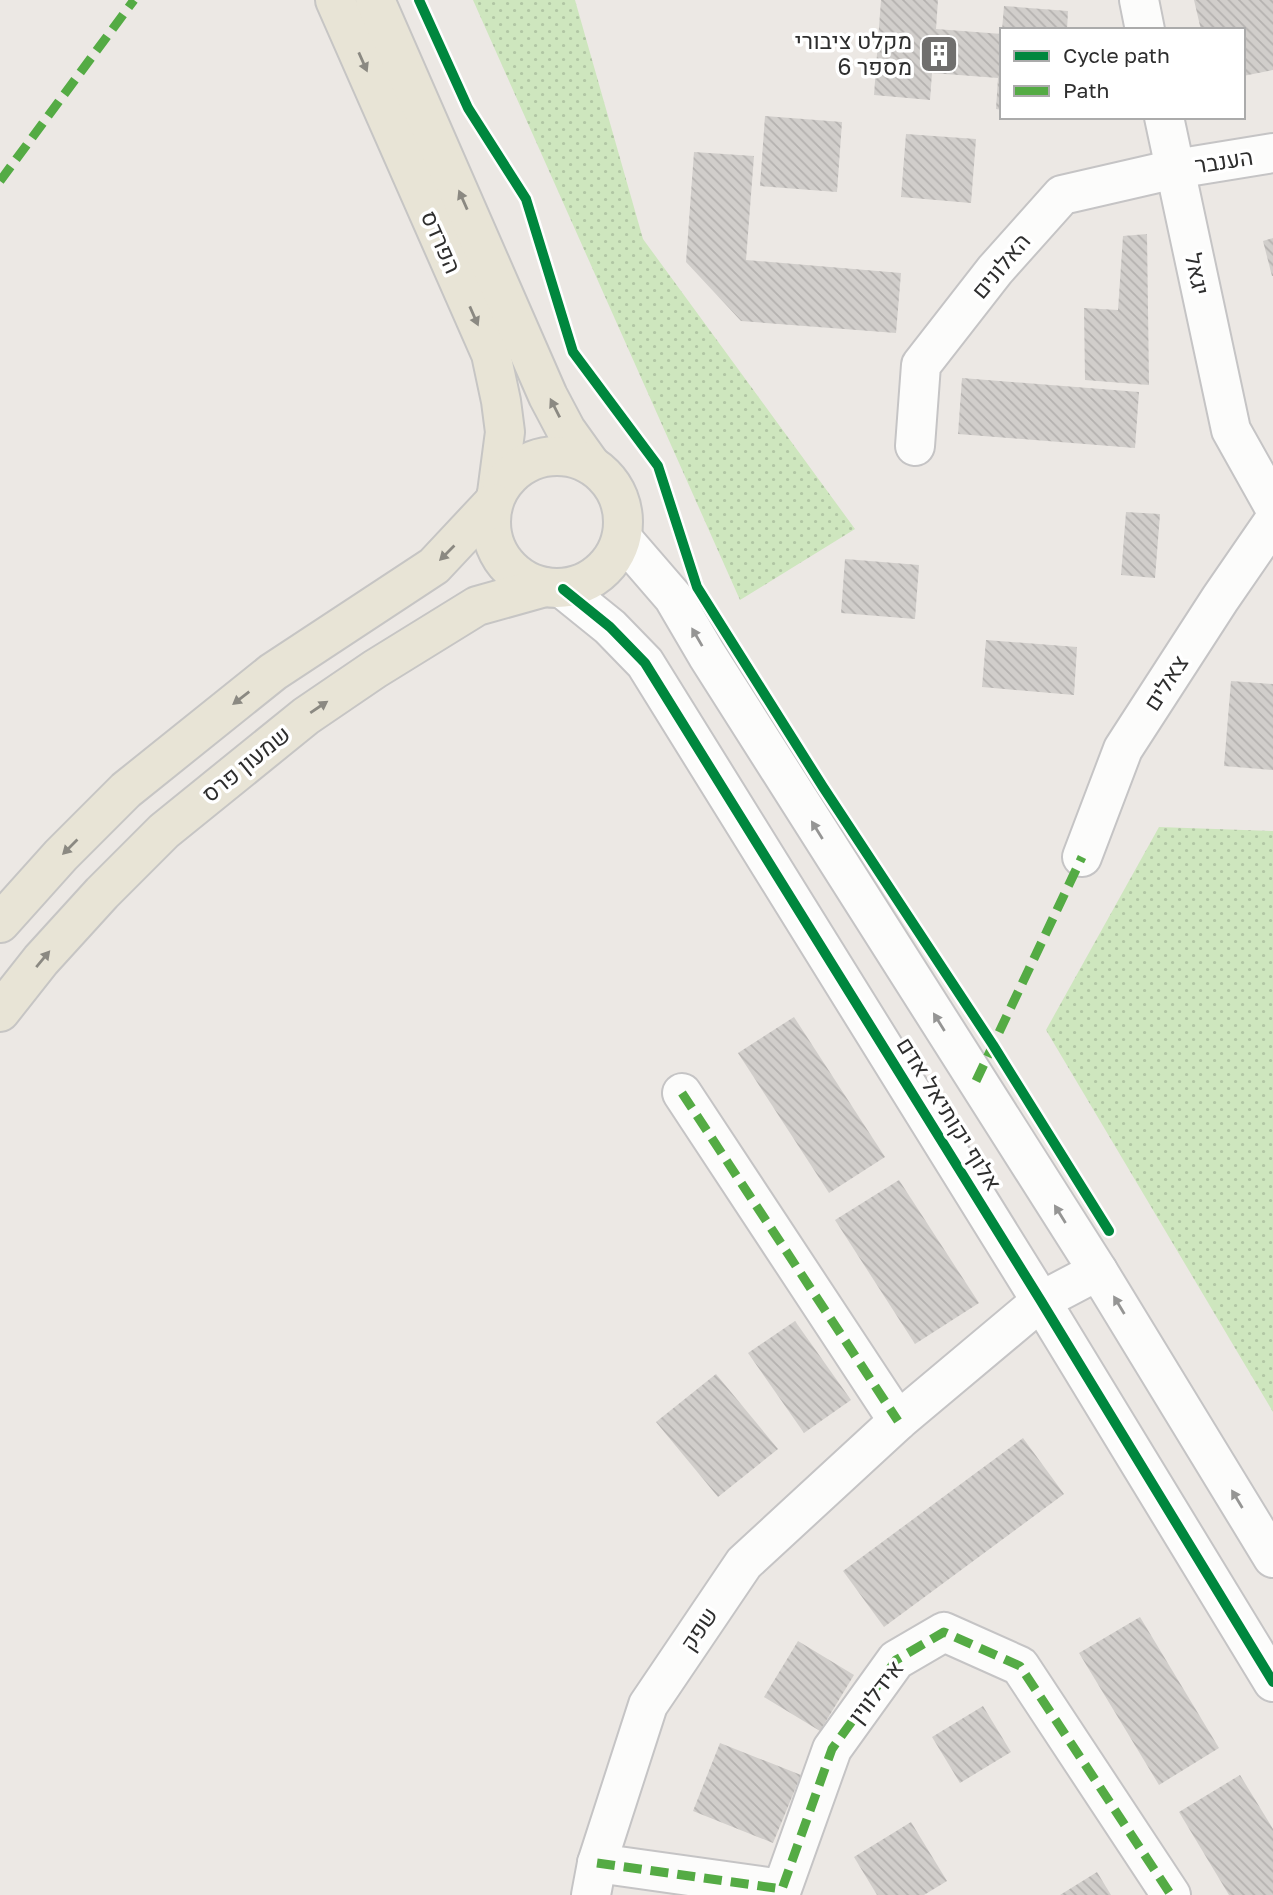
<svg xmlns="http://www.w3.org/2000/svg" width="1273" height="1895" font-family="'Golos Text',Heebo,sans-serif">
<defs>
<pattern id="grass-dots" width="8" height="8" patternUnits="userSpaceOnUse" patternTransform="scale(1.75)"><rect width="8" height="8" fill="#cee6be"/><path d="M2 2h.1M6 6h.1" fill="none" stroke="#b1c6a4" stroke-width="1.8" stroke-linecap="round"/></pattern>
<pattern id="building-back-hatch" width="6" height="6" patternUnits="userSpaceOnUse" patternTransform="scale(1.75)"><rect width="6" height="6" fill="#d1cecb"/><path d="M-1 5l2 2M0 0l6 6M5-1l2 2" fill="none" stroke="#b4b1af"/></pattern>
</defs>
<rect width="100%" height="100%" fill="#ece8e4"/>
<g fill="url(#grass-dots)">
<path d="M473,0H575L643,239L855,529L740,600Z"/>
<path d="M1159,827L1273,831V1412L1046,1030Z"/>
</g>
<g fill="url(#building-back-hatch)">
<path d="M881,0H938L936,29L1002,34V110L996,109L998,78L932,73L930,100L874,95Z"/>
<path d="M1194,0H1273V70L1243,76V30H1201Z"/>
<path d="M1004,6L1068,11L1067,30H1002Z"/>
<path d="M765,116L842,122L837,192L760,186Z"/>
<path d="M906,134L976,139L971,203L901,197Z"/>
<path d="M694,152L754,156L746,260L901,273L896,333L741,321L686,262Z"/>
<path d="M1147,234L1149,385L1085,380L1084,308L1118,310L1123,236Z"/>
<path d="M1273,238V276H1272L1263,241Z"/>
<path d="M962,378L1139,392L1135,448L958,434Z"/>
<path d="M1126,512L1160,514L1155,578L1121,575Z"/>
<path d="M845,559L919,565L915,619L841,613Z"/>
<path d="M986,640L1077,647L1074,695L982,687Z"/>
<path d="M1231,681L1273,684V770L1224,766Z"/>
<path d="M794,1017L885,1157L829,1193L738,1053Z"/>
<path d="M899,1180L979,1303L915,1344L835,1220Z"/>
<path d="M795,1321L851,1400L804,1433L748,1353Z"/>
<path d="M716,1374L778,1449L718,1497L656,1422Z"/>
<path d="M1023,1438L1064,1494L884,1627L843,1571Z"/>
<path d="M1140,1617L1219,1748L1159,1785L1079,1653Z"/>
<path d="M798,1641L854,1675L820,1731L764,1697Z"/>
<path d="M983,1706L1011,1752L960,1783L932,1737Z"/>
<path d="M720,1743L801,1775L773,1843L693,1811Z"/>
<path d="M1240,1775L1273,1829V1895H1229L1179,1812Z"/>
<path d="M911,1822L947,1881L924,1895H877L854,1857Z"/>
<path d="M1097,1872L1111,1895H1060Z"/>
</g>
<g fill="none" stroke-linecap="round" stroke-linejoin="round">
<g stroke="#c5c4c5" stroke-width="42">
<g id="minor">
<path d="M1139,0L1145,30"/>
<path d="M1164,117L1231,430L1273,505"/>
<path d="M915,446L921,365L995,270L1062,195L1175,169L1273,153"/>
<path d="M622,538L673,597L707,655L1098,1271L1273,1558"/>
<path d="M563,589L610,627L645,663L1041,1301L1273,1682"/>
<path d="M1082,857L1123,749L1220,599L1273,522"/>
<path d="M682,1093L898,1421"/>
<path d="M597,1863L782,1889L832,1749L896,1660L944,1632L1020,1666L1171,1895"/>
<path d="M591,1895L597,1863L648,1705L744,1563L898,1421L1041,1301L1098,1271"/>
</g>
</g>
<g stroke="#c6c5c4" stroke-width="42">
<g id="major">
<path d="M335,0L491,354L501,401L505,432L497,493"/>
<path d="M375,0L548,396L566,430L591,465"/>
<circle cx="557" cy="522" r="66"/>
<path d="M0,923L61,855L126,790L273,672L434,566L493,503"/>
<path d="M0,1012L41,960L102,893L164,831L306,716L375,669L477,606L545,587"/>
</g>
</g>
<use href="#minor" stroke="#fcfcfb" stroke-width="38"/>
<use href="#major" stroke="#e8e4d6" stroke-width="38"/>
<g stroke="#54ab44" stroke-width="9" stroke-dasharray="18 9" stroke-linecap="butt">
<path d="M0,181L134,0"/>
<path d="M976,1081L1082,857"/>
<path d="M682,1093L898,1421"/>
<path d="M597,1863L782,1889L832,1749L896,1660L944,1632L1020,1666L1171,1895"/>
</g>
<g stroke="#fff" stroke-width="15">
<g id="cycleway">
<path d="M419,0L468,108L526,199L573,352L658,466L697,587L823,787L993,1045L1109,1231"/>
<path d="M563,589L610,627L645,663L1041,1301L1273,1682"/>
</g>
</g>
<use href="#cycleway" stroke="#00873e" stroke-width="10"/>
</g>
<defs><path id="oneway-solid" d="M-6-.8H1V-3.2L6.5 0L1 3.2V.8H-6Z" transform="scale(1.75)"/></defs>
<g fill="#8b8982">
<use href="#oneway-solid" transform="translate(363 62) rotate(66)"/>
<use href="#oneway-solid" transform="translate(463 200) rotate(-114)"/>
<use href="#oneway-solid" transform="translate(474 316) rotate(66)"/>
<use href="#oneway-solid" transform="translate(555 408) rotate(-117)"/>
<use href="#oneway-solid" transform="translate(447 553) rotate(135)"/>
<use href="#oneway-solid" transform="translate(241 698) rotate(142)"/>
<use href="#oneway-solid" transform="translate(319 707) rotate(-34)"/>
<use href="#oneway-solid" transform="translate(70 847) rotate(135)"/>
<use href="#oneway-solid" transform="translate(43 959) rotate(-50)"/>
</g>
<g fill="#959594">
<use href="#oneway-solid" transform="translate(697 637) rotate(-120)"/>
<use href="#oneway-solid" transform="translate(817 830) rotate(-122)"/>
<use href="#oneway-solid" transform="translate(939 1022) rotate(-122)"/>
<use href="#oneway-solid" transform="translate(1060 1214) rotate(-122)"/>
<use href="#oneway-solid" transform="translate(1119 1305) rotate(-121)"/>
<use href="#oneway-solid" transform="translate(1237 1499) rotate(-121)"/>
</g>
<defs>
<g id="building-square" transform="scale(2.0125)"><rect x="-9" y="-9" width="18" height="18" rx="4" fill="#706f6e" stroke="#fff"/><path d="M-4-6H4V6H1V3H-1V6H-4ZM-2.5-4.3h1.7v1.8h-1.7ZM.8-4.3h1.7v1.8H.8ZM-2.5-1h1.7V.8h-1.7ZM.8-1h1.7V.8H.8Z" fill="#fff"/></g>
</defs>
<g fill-rule="evenodd">
<use href="#building-square" x="939" y="54"/>
</g>
<g text-anchor="middle" stroke-width="7" stroke-linejoin="round" paint-order="stroke">
<g font-size="23" fill="#2e2e2e" stroke="#fff" text-anchor="end">
<text x="912" y="49">מקלט ציבורי<tspan x="912" dy="26">מספר 6</tspan></text>
</g>
<g font-size="23" fill="#2e2e2e" stroke="#fff">
<text transform="translate(1224 161) rotate(-9)" y="8">הענבר</text>
<text transform="translate(441 242) rotate(66)" y="8">הפרדס</text>
<text transform="translate(1001 266) rotate(-50)" y="8">האלונים</text>
<text transform="translate(1197 274) rotate(78)" y="8">יגאל</text>
<text transform="translate(1166 683) rotate(-57)" y="8">צאלים</text>
<text transform="translate(246 764) rotate(-39)" y="8">שמעון פרס</text>
<text transform="translate(949 1114) rotate(58)" y="8">אלוף יקותיאל אדם</text>
<text transform="translate(699 1629) rotate(-56)" y="8">שפק</text>
<text transform="translate(876 1692) rotate(-52)" y="8">אידלווין</text>
</g>
</g>
<rect x="1000" y="28" width="245" height="91" fill="#ffffff" stroke="#ababab" stroke-width="2"/>
<rect x="1014" y="51" width="35" height="10" fill="#00873e" stroke="#ababab" stroke-width="2"/>
<text x="1063" y="63" font-size="21" fill="#2e2e2e">Cycle path</text>
<rect x="1014" y="86" width="35" height="10" fill="#54ab44" stroke="#ababab" stroke-width="2"/>
<text x="1063" y="98" font-size="21" fill="#2e2e2e">Path</text>
</svg>
